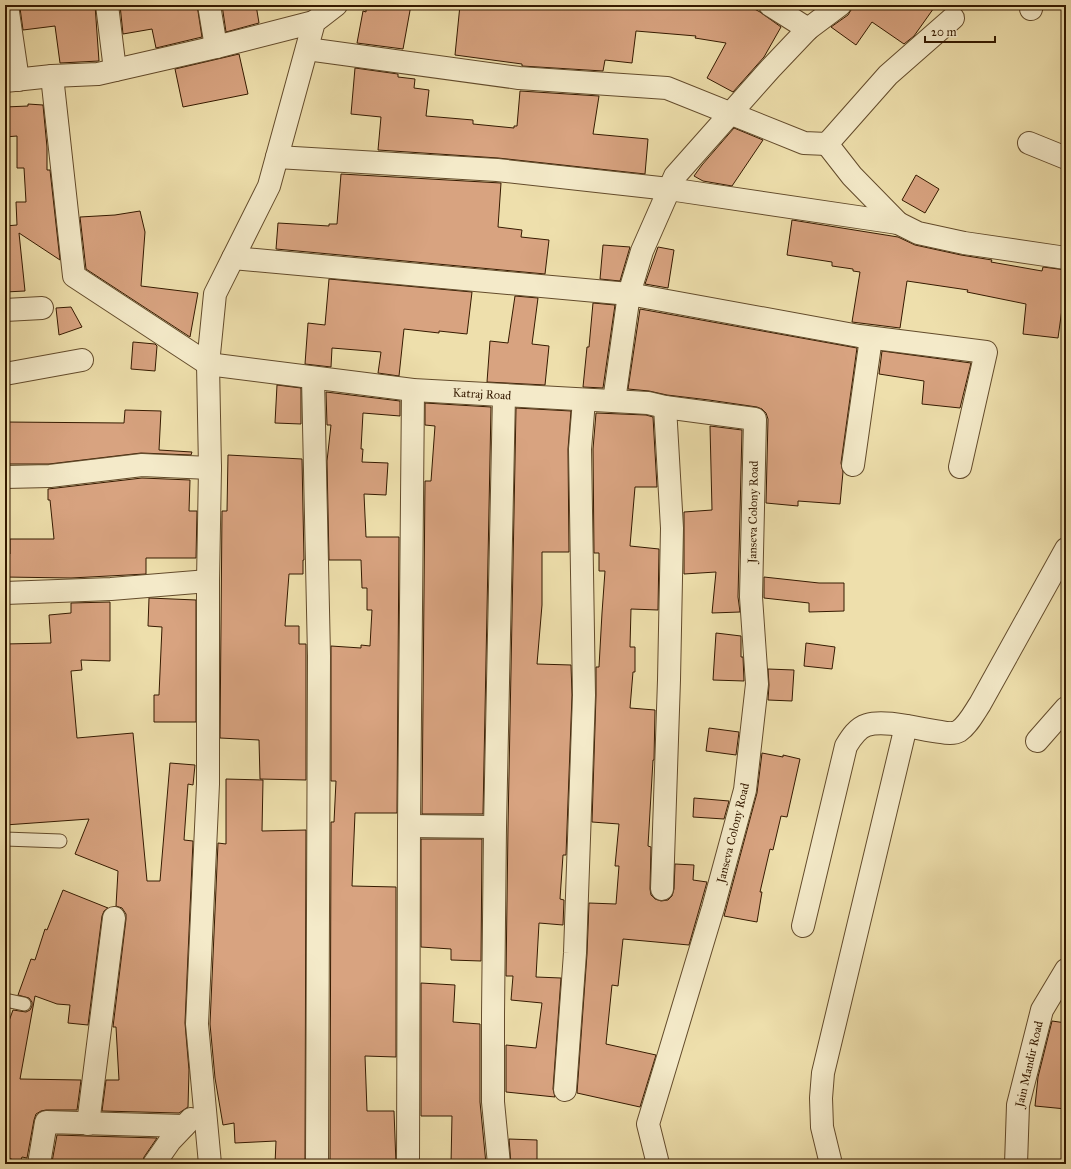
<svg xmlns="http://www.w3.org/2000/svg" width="1071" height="1169" font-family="'IM FELL Great Primer',serif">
<rect width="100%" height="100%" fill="#eedfac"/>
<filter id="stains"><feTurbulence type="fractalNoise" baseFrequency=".005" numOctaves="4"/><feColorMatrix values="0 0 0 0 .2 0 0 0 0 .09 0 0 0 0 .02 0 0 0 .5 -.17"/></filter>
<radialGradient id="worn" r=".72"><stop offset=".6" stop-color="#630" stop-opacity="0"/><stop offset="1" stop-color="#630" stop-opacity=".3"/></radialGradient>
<g fill="#d8a380" stroke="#351a00">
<path d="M44,5H95L99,61L60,63L55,26L23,30L20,8Z"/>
<path d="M120,5H197L202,37L156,48L152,29L123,34Z"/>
<path d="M222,5H256L259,23L226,32Z"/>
<path d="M366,5H411L403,49L357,43L363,11L366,12Z"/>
<path d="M460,5H747L760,12L781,27L764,57L733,92L707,78L726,43L695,38L696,36L636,31L632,63L605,60L603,71L522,66V64L455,55Z"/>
<path d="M852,5H936L914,36L904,44L872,22L856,45L831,27L848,15L851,10Z"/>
<path d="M239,54L248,94L183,107L175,69Z"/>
<path d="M355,68L398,74V77L415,79L414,88L429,90L426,116L473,120V124L514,128V126H517L520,91L599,96L593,134L648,139L645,174L498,158L378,150L381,117L351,114Z"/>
<path d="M28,104L43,105L47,147V170H50L60,260L19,233L25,291L5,292V226L17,225L16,202H26L24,168H17V136L5,137V107L28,106Z"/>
<path d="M734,128L763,140L732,186L703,181L694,176L702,165Z"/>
<path d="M341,174L501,183L498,227L522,230L521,237L549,240L545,274L276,249L278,223L329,226V224H337Z"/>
<path d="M916,175L939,189L925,213L902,200Z"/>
<path d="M140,211L145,232L141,286L198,293L190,337L86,269L80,217L115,215Z"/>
<path d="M792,220L898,237L915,245L961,255L992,260L991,262L1042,271L1043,267L1066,270V310L1062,309L1058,338L1023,334L1026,304L967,292L968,290L907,281L900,328L852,322L860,272L853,271V269L832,266V262L787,255Z"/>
<path d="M603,245L630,247L620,281L600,279Z"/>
<path d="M658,247L674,250L668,288L645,284Z"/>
<path d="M329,279L472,292L467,334L439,331V333L404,329L399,376L378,373L381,352L332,348L331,367L305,364L308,323L325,325Z"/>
<path d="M515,296L538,298L532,344L549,346L545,385L487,382L490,341L508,343Z"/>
<path d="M593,303L615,305L603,388L583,387L587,347H589Z"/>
<path d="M71,307L82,327L59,335L56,308Z"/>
<path d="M640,309L857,348L841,463L843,472L840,504L798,501V506L766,503L768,419L766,413L762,409L757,407L709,400L667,395L649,391L628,389Z"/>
<path d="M133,342L155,344L157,346L155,371L131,369Z"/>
<path d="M882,351L971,363L960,408L922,404L924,381L879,374Z"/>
<path d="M277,385L301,388V424L275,423Z"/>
<path d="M326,392L400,401V416L363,413L361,449H363L362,462L388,463L386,495L364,494L366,537H399L397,813H355L352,886L396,887V1057L365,1056L367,1111H394L396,1164H330L331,822H334L336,781H331V646L361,648V645L370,646L372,610H367V588H362L361,560H329L327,461L331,425H327Z"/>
<path d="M425,403L491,407L483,814H422L425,481H431L435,426L425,425Z"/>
<path d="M516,408L571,411L568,449L569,552H542V605L537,664L571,665L572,695L566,855H563L560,899L564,900L563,925L539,923L536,977L561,978L553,1089L555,1097L506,1092V1045L536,1048L542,1003L511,1000L513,976H506L508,827Z"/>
<path d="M125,410L161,411L159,450L192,452L191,455L141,453L49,464H5V422L124,423Z"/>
<path d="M596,413L646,415L653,417L657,487H635L630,546L659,549L658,610L631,609L630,647H635V672H633L630,708L655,710L654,760H653L648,846L651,847L650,889L651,895L655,899L661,901L668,900L672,896L674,889L675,864L694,865L693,880L707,882L689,945L623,939L618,986L612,985L606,1044L656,1055L640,1107L577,1093L587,954L589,903L616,904L619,866H615L619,824L592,822L596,695V667H599L602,613L605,571H599V553H594L593,449Z"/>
<path d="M710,426L742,430L738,597L740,612L712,613L716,572L684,574V512L712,510Z"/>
<path d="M228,455L302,459L304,560H303V574H289L285,626H299V644H306V780L260,779L259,740L220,738L222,511H227Z"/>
<path d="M142,478L190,480L189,511H197L196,558H146V574L71,578L5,577V555L10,554V539H54L50,500H48V489Z"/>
<path d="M764,577L819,583H844V611L809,612V603L764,598Z"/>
<path d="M149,598L196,600V722H154V695H159L162,627L148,626Z"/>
<path d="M110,602V661L81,660L82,670L71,671L77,738L133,733L147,881H160L170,763L195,765L193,785L188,784L184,840L193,841L185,1023L189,1070L188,1107L179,1113L102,1111L106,1080H119L116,1027H113L126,919V914L122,908L116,906L118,871L75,854L89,819L5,825V644L51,643L49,615L71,613V603Z"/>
<path d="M716,633L741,636V657H743L744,681L713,680Z"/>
<path d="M806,643L835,647L832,669L804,666Z"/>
<path d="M768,669L794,670L792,701L768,700L769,685Z"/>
<path d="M709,728L739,732L736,755L706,751Z"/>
<path d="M762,753L783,757V755L800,759L787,817L781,816L773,850L770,849L760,892H762L757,922L724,916L757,793Z"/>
<path d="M226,779L263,780L262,831L306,830L305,1164H275L276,1141L235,1143L234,1123L223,1125L215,1078L210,1024L218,843L226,844Z"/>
<path d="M694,798L729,801L724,819L693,817Z"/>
<path d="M421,839H482L481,961L451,960V949L421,947Z"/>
<path d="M63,890L108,908L104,911L102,916L88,1025L68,1023L70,1005L57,1004L35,996L20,1079L81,1080L77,1110H46L41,1111L36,1114L34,1120L27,1158L22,1157L20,1162L5,1157V1020L9,1021L13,1010L26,1012L30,1010L32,1006V1002L29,998L18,995L31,959L35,960L45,929L47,930Z"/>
<path d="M421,983L455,985L453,1022L480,1024V1102L486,1164H451L452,1116H421Z"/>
<path d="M1052,1021L1066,1023V1109L1035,1106L1038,1077Z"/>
<path d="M57,1135L87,1136L157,1138L144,1157L142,1164H60L52,1162Z"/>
<path d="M509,1139L537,1140V1164H511Z"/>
</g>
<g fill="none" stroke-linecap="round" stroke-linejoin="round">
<g stroke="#634b2b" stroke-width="15">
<g id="service">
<path d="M5,839L60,841"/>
<path d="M5,1000L24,1004"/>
</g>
</g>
<g stroke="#634b2b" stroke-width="24">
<g id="minor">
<path d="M7,5L18,80"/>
<path d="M107,5L115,70"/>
<path d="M209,5L216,47"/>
<path d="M770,5L808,29"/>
<path d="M1031,9L1032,5"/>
<path d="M307,49L519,78L667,88L804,143L827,144L888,75L953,18"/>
<path d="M52,76L74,276L208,364L413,390L648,403L665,407L755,419L751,597L757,684L745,790L713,908L648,1124L658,1164"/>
<path d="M5,81L52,76L98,74L216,47L314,22"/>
<path d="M1029,143L1066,158"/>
<path d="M827,144L852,176L898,223"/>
<path d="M277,157L497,170L669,189L898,223L918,233L964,243L1066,258"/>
<path d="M233,258L629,294L859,336L986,352L960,467"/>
<path d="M5,310L42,308"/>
<path d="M5,374L82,360"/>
<path d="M313,378L319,656L317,1164"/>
<path d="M614,401L629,294L642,251L675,176L770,69L808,29L840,5"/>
<path d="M853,465L871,338"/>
<path d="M5,477L50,476L142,465L210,468"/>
<path d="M5,593L111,589L208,581"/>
<path d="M1037,741L1066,708"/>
<path d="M409,826L495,827"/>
<path d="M662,889L669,680L672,528L665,407"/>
<path d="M803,926L846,746C851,738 857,728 867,725C886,719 921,730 941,732C946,733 954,734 959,731C968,725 974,713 980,704L1066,549"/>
<path d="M565,1090L575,953L584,695L580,449L584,400"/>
<path d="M88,1124L114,918"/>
<path d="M39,1164L46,1122L184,1126"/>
<path d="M154,1164L170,1141L191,1119"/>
<path d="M408,1164L409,826L413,390"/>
<path d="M499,1164L493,1102V1014L495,827L504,395"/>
<path d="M831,1164L822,1127L821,1098L823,1073L906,726"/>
<path d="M1016,1164L1018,1105L1042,1010L1066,970"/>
</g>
</g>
<g stroke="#634b2b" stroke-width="24">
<path id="tertiary" d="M210,1164L197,1024L208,784V581L210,468L208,364L215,294L269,186L314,22L336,5"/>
</g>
<use href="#service" stroke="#f4eac9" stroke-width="13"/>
<use href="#minor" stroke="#f4eac9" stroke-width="22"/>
<use href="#tertiary" stroke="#f4eac9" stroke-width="22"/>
</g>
<g text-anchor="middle" stroke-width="3.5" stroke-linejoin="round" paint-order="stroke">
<g font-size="12" fill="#351a00" stroke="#f4eac9">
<text transform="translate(482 394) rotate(3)" y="4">Katraj Road</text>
<text transform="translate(753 512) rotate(-89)" y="4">Janseva Colony Road</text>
<text transform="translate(733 833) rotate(-76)" y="4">Janseva Colony Road</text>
<text transform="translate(1029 1064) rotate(-77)" y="4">Jain Mandir Road</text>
</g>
</g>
<rect width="1071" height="1169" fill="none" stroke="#eedfac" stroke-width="20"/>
<rect x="6" y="6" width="1059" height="1157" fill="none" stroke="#351a00" stroke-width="2"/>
<rect x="10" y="10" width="1051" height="1149" fill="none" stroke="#351a00"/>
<path d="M925 36v6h70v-6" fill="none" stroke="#351a00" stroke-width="2"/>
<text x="931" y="36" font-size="12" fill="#351a00" stroke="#f4eac9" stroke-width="3" paint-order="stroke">20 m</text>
<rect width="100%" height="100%" filter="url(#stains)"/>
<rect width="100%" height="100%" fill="url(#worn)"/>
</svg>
